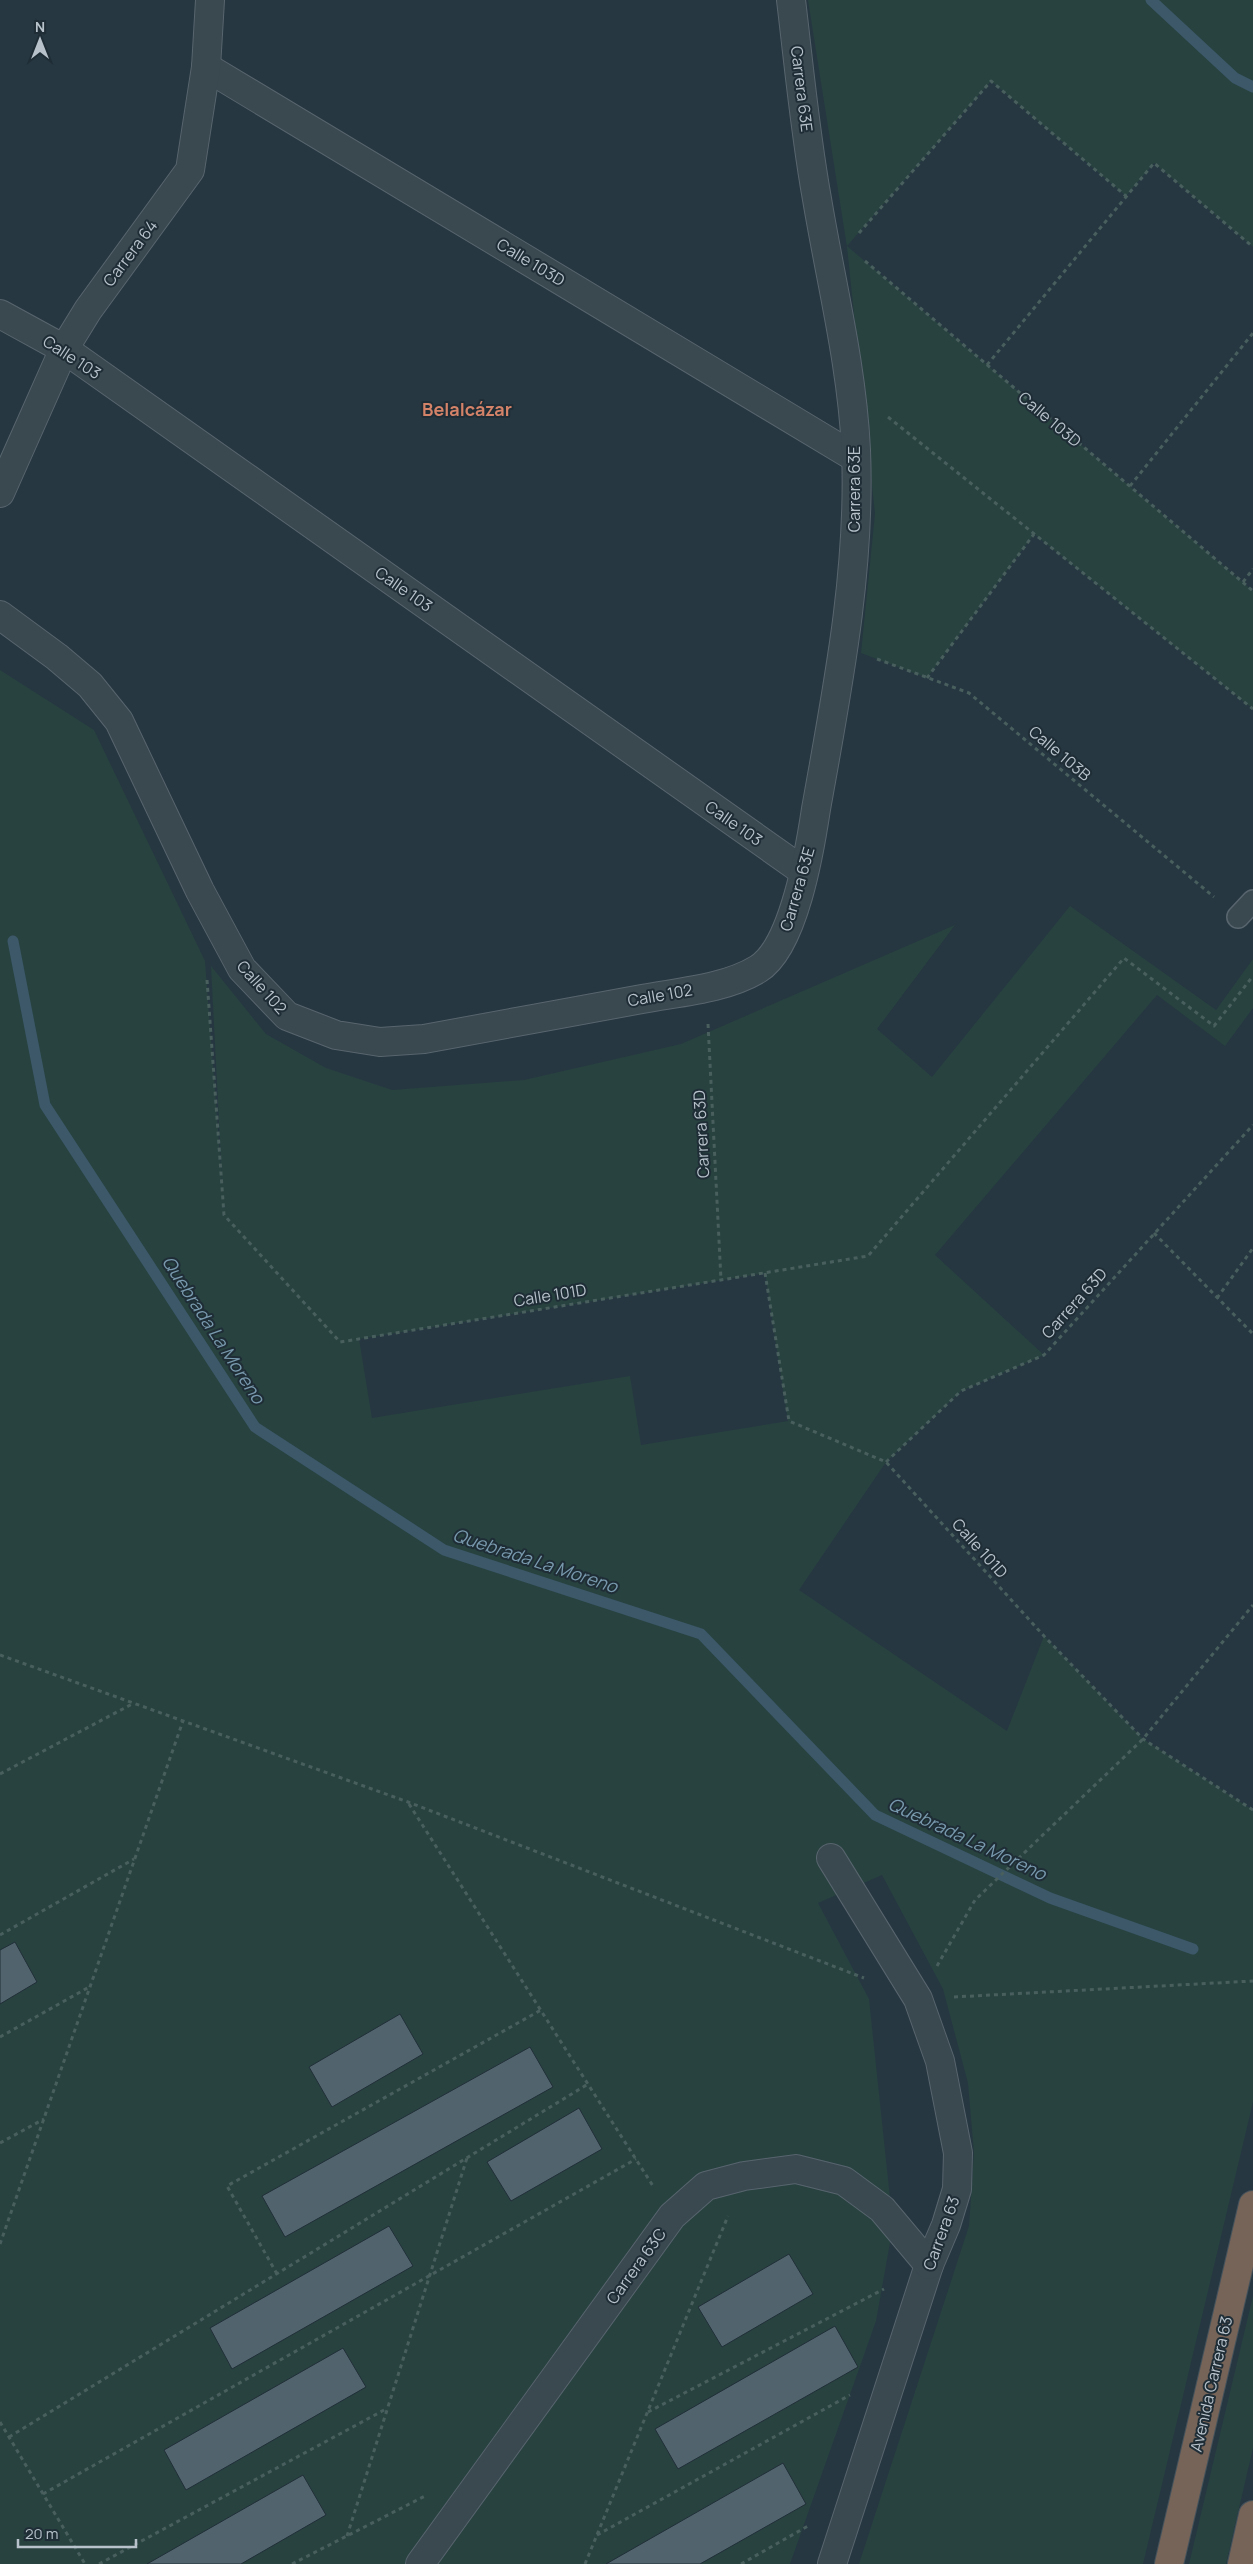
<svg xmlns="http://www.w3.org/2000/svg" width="1253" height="2564" font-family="Manrope,sans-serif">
<rect width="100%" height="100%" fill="#263741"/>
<g fill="#284240" fill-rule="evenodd">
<path d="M808,0H1253V247L1154,163L1126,196L991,81L847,246L1253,591V709L1034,534L927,678L861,653L875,514L847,247Z"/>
<path d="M0,670L94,730L205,961L222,1181L211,966L266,1034L326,1068L392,1090L524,1080L681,1044L955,925L877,1029L932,1077L1070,906L1216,1010L1253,959V1008L1225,1046L1157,995L935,1255L1044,1355L961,1391L886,1462L799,1590L1007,1731L1044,1636L1143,1739L1253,1810V2102L1143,2564H859L969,2226L974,2153L968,2083L943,1989L882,1875L818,1903L869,1999L893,2226L876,2321L790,2564H0ZM765,1273L788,1421L641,1445L630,1376L372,1418L359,1339Z"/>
<path d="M1253,2296V2448L1226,2564H1189Z"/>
</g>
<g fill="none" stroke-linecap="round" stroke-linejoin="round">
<g stroke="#3c5869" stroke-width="11">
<path d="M1151,0L1235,78L1253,87"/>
<path d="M13,941L45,1105L255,1427L444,1550L701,1634L875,1815L1050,1898L1193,1949"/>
</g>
</g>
<g fill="#51646d" stroke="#212f38">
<path d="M15,1942L37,1982L0,2004V1950Z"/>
<path d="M400,2014L423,2054L332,2107L309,2067Z"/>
<path d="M530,2047L553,2087L285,2237L262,2196Z"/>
<path d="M579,2108L602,2149L511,2201L487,2162Z"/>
<path d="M389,2226L413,2266L232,2369L210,2328Z"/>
<path d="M789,2254L813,2294L722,2347L698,2307Z"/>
<path d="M835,2326L858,2367L678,2469L655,2429Z"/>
<path d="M343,2348L366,2387L186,2490L164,2450Z"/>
<path d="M783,2463L806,2504L700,2564H606Z"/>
<path d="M303,2475L326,2515L241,2564H147Z"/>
</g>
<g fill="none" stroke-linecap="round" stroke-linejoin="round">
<g stroke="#58656e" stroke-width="24">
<path id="lane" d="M1238,917L1253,901"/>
</g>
<g stroke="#58656e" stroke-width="30">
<g id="street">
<path d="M206,67L856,458"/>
<path d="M0,314L64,349L803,871"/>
<path d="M0,493L64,349L88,310L190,170L206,67L210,0"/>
<path d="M0,615L57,657L90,685L119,721L200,891L242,969L287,1016L336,1035L380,1042L424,1039C497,1026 569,1012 642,999C679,992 725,989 758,969C794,947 810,849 816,809C837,691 861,571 856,450C852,365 831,283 817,199C805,133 799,66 791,0"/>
<path d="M831,1858L918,1999L940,2061L958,2153L957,2189L946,2225L929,2265L832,2564"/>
<path d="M420,2564L672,2216L706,2186L744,2176L796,2169L844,2181L882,2209L929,2265"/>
</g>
</g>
<g stroke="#45525b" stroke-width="30">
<g id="highway">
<path d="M1169,2564L1253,2205"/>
<path d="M1242,2564L1253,2515"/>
</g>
</g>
<g stroke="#485f5e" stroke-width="3" stroke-dasharray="4 4" stroke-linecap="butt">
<path d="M859,233L991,81L1126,196"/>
<path d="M865,261L1253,591"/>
<path d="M987,365L1154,163L1253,247"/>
<path d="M888,417L1253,709"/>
<path d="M1130,486L1253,333"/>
<path d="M1243,582L1253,569"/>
<path d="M877,659L969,693L1214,897"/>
<path d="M927,678L1034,534"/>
<path d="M207,980L224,1215L340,1342L868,1256L1124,958L1214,1026L1253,976"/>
<path d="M708,1024L721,1280"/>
<path d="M1154,1233L1253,1334"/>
<path d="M765,1273L789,1421L886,1462L1044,1636L1143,1739L1253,1810"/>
<path d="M1217,1298L1253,1248"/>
<path d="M886,1462L961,1391L1044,1355L1253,1125"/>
<path d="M0,1655L408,1802L864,1978"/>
<path d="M0,1774L134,1703"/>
<path d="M409,1804L653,2186"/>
<path d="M0,1935L134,1859"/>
<path d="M937,1966L975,1900L1143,1739L1253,1605"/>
<path d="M954,1997L1253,1981"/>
<path d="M0,2037L91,1986"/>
<path d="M0,2143L44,2119"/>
<path d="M0,2244L183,1721"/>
<path d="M277,2274L227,2186L541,2010"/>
<path d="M648,2412L884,2289"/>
<path d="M0,2422L85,2564"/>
<path d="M9,2437L588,2084"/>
<path d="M43,2494L636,2159"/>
<path d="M597,2535L850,2395"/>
<path d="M347,2536L467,2158"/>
<path d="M99,2564L386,2409"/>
<path d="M292,2564L425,2496"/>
<path d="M585,2564L728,2216"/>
<path d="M741,2564L808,2526"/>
</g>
<use href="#lane" stroke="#3a4850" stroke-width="21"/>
<use href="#street" stroke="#3a4850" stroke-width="28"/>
<use href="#highway" stroke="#766458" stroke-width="28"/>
</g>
<g text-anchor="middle" stroke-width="4" stroke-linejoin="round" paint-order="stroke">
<g font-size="16" fill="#b7c2cb" stroke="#1f2d36">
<text transform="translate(802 89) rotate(83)" y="6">Carrera 63E</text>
<text transform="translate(130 253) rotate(-53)" y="6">Carrera 64</text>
<text transform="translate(531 262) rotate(31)" y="6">Calle 103D</text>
<text transform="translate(72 357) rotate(33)" y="6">Calle 103</text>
<text transform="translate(1050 419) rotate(40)" y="6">Calle 103D</text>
<text transform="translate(854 489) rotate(-90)" y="6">Carrera 63E</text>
<text transform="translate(404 589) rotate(35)" y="6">Calle 103</text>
<text transform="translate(1060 753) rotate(40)" y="6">Calle 103B</text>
<text transform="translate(734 823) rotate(35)" y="6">Calle 103</text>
<text transform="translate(797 889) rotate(-74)" y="6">Carrera 63E</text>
<text transform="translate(262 987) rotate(48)" y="6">Calle 102</text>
<text transform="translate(660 995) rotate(-10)" y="6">Calle 102</text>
<text transform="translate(701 1134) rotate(-93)" y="6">Carrera 63D</text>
<text transform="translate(550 1295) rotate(-9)" y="6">Calle 101D</text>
<text transform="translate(1074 1303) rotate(-48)" y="6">Carrera 63D</text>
<text transform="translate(980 1548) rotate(48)" y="6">Calle 101D</text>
<text transform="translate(941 2233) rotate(-70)" y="6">Carrera 63</text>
<text transform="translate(636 2266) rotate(-54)" y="6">Carrera 63C</text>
<text transform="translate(1211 2384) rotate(-77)" y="6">Avenida Carrera 63</text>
</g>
<g font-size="18" font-weight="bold" fill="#d48369" stroke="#1f2d36">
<text x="467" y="416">Belalcázar</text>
</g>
<g font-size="18" font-style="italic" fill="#7899ad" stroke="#1f2d36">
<text transform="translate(213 1330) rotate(57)" y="6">Quebrada La Moreno</text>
<text transform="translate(535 1561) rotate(18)" y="6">Quebrada La Moreno</text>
<text transform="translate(967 1839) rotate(25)" y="6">Quebrada La Moreno</text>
</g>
</g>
<g transform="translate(40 40)" stroke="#1f2d36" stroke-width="4" paint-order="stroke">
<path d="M0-4L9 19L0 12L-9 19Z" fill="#b7c2cb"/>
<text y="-8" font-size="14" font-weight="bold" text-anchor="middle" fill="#b7c2cb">N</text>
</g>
<path d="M18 2539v8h118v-8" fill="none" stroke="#b7c2cb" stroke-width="2.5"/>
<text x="25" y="2539" font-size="15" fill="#b7c2cb" stroke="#1f2d36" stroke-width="4" paint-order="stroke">20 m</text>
</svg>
